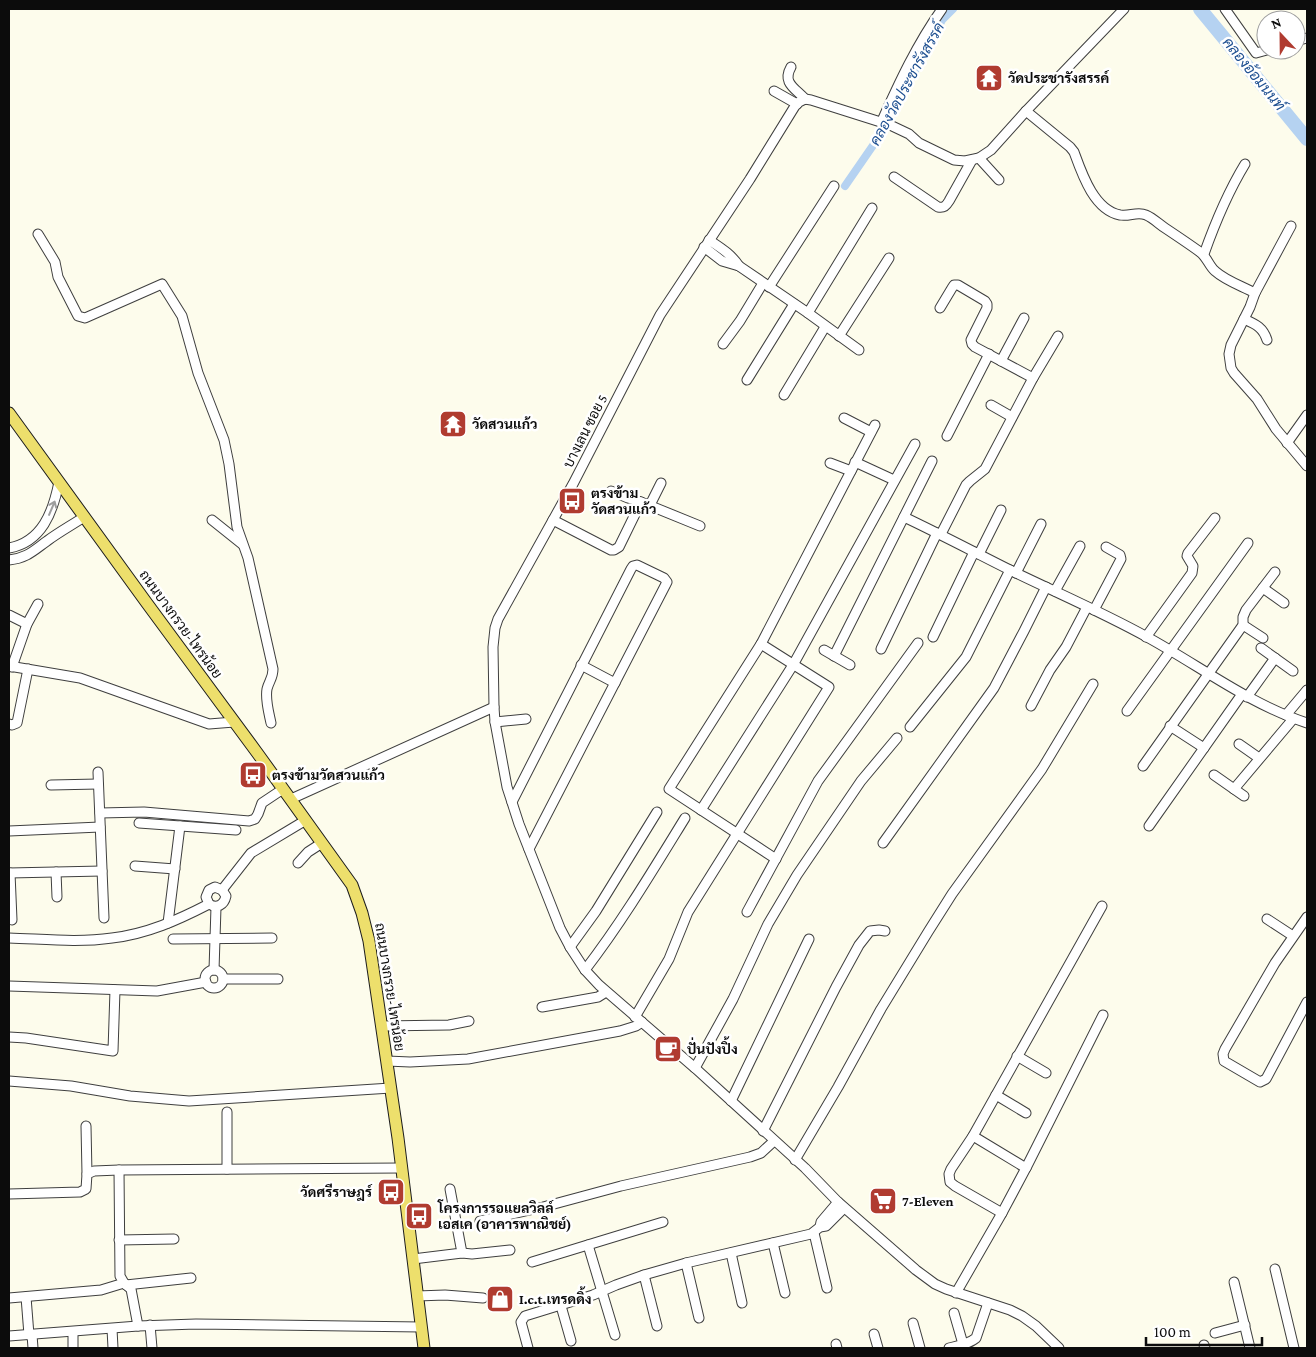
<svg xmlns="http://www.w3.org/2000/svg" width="1316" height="1357" font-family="'Crimson Pro',Sarabun,serif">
<rect width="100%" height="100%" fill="#fdfcec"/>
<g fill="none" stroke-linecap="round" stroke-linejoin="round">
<path stroke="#b5d2f1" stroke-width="8" d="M845,186L883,131L942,20L953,9"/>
<path stroke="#b5d2f1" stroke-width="14" d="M1200,9L1307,139"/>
<g stroke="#3f3f3f" stroke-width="11">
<g id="minor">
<path d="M1225,9L1256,53L1267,50"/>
<path d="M1296,41L1307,38"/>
<path d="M791,67C782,83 795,88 805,99"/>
<path d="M774,91L797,104"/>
<path d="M805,99L799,102L795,106L750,179L660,315L573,484L498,619L495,628L493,647L494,707L495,722L507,787L519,824L560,928L570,947L585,970L599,985L695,1068L805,1168L838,1202L916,1270L935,1284L946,1289L1010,1310L1022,1316L1036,1326L1059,1348"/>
<path d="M805,99L811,100L890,125L909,134L919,143L954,160L965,161L979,158L991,150L1026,111L1124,9"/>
<path d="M1026,111L1070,147L1074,152C1082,174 1094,210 1120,215C1129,217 1137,211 1146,215C1153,218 1159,224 1165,228C1177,236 1189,244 1200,252C1207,257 1209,266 1215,271C1226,281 1242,286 1255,293L1250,307L1231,345L1229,354L1231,368L1234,373L1257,399L1276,429L1307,466"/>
<path d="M881,123C899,83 917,44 942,9"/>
<path d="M979,158L999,180"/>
<path d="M894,177L938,207C944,208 946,206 949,201L972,160"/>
<path d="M38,234L55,262L58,277L78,316L85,318L162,284L182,316L198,373L224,440L229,464L237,527L248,558L273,669C273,678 269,681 267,689C265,700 269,713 271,723"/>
<path d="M709,240C721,248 731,254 739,266"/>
<path d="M704,247L722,261L739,266L808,313L872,208"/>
<path d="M1204,254C1215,223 1228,192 1245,164"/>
<path d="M769,287L834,186"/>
<path d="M1255,293L1291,226"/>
<path d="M940,308L952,288L954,285H958L985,301L987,304V308L971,340L972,344L975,347L1033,378"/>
<path d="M808,313L859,350"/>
<path d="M1244,319C1255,324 1263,327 1267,340"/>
<path d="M839,336L889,258"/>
<path d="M723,344L740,321L763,283"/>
<path d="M1001,361L1024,318"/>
<path d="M747,380L794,304"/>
<path d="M784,395L825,327"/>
<path d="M991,405L1012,417"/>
<path d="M844,418L871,432"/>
<path d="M947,436L989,354"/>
<path d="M1287,443L1307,415"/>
<path d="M855,462L894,480"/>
<path d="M830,463L851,471"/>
<path d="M611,491L628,498L641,502"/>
<path d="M650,505L661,483"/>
<path d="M904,517C940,534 974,552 1010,570C1055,592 1102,612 1147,637C1200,666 1249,704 1307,723"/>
<path d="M212,520L242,544"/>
<path d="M553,520L611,550H614L619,547L641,502L700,526"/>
<path d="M941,534L966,485L970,481L985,469L1033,378L1058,336"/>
<path d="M9,548C42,542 53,512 59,482"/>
<path d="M979,554L1001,510"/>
<path d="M9,560C27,558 33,551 47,541C59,532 72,525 84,517"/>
<path d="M1016,573L1041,524"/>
<path d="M1263,588L1284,603"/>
<path d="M1055,591L1080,546"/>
<path d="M1094,610L1121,559L1120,555L1106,547"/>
<path d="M9,615L27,624"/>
<path d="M1243,625L1263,638"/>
<path d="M933,637L974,552"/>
<path d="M1146,637L1192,573L1193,566L1187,556L1188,553L1215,518"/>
<path d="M1261,648L1293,671"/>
<path d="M881,649L937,533"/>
<path d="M824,650L850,665"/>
<path d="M834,656L932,461"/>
<path d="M581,665L615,683"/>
<path d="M9,666L80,678L209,724L234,722"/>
<path d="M12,667L27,624L38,604"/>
<path d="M1247,697L1275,658"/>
<path d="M1031,706L1050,670L1066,647L1087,607"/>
<path d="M1127,711L1248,543"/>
<path d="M1286,715L1307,690"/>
<path d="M495,722L526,719"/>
<path d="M9,724L12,725L17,723L28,669"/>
<path d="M1170,726L1204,748"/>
<path d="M910,727L966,657L1010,570"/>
<path d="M1239,744L1259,758"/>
<path d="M1143,766L1243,625V617L1246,610L1275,572"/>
<path d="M98,772L104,918"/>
<path d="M1214,775L1244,796"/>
<path d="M51,785L98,784"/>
<path d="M1234,789L1293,719"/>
<path d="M291,799L494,707"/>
<path d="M512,802L631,569L633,566L637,565L664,578L667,582L666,584L529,849"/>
<path d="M701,810L793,665L915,444"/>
<path d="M100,813L144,812L249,821L255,819L258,814L262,803L283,789"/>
<path d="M139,823L236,830"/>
<path d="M1149,826L1242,694"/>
<path d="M9,831L100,827"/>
<path d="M883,843L994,688L1024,631L1046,587"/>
<path d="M776,859L669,789L761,644L875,425"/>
<path d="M298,863L308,852L322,843"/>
<path d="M135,866L175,869"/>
<path d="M56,872L57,897"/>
<path d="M9,873L102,871"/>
<path d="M10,873L12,920"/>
<path d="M222,890L251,853L306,820"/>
<path d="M747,912L818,781L918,643"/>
<path d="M1307,917L1275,963L1225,1049L1223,1054L1224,1061L1260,1082L1266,1079L1307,1002"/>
<path d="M1267,919L1293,936"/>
<path d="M168,923L180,826"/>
<path d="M9,938C43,939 78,943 112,938C147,934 178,920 209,904C217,909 224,905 226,896L222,890L215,887L209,890L206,897L209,904"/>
<path d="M173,939L272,938"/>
<path d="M570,947L596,911L657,812"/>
<path d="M214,970L216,907"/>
<path d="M585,970C622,922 653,870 685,818"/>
<circle cx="214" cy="979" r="9"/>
<path d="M223,979H278"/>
<path d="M9,986L157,991L206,982"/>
<path d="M542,1007L598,997L606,992"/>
<path d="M635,1017L669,959L688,912L829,687L761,644"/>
<path d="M382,1026L449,1025L469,1021"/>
<path d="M9,1037L26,1038L113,1051L115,990"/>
<path d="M1017,1056L1046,1073"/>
<path d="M387,1061L410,1062L468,1059L620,1031L636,1026L642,1022"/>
<path d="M695,1068L733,999L768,924L797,875L861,781L897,738"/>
<path d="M9,1081L71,1086L130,1096L189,1101L391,1088"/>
<path d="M996,1095L1026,1113"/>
<path d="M731,1101L809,939"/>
<path d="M227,1112V1169"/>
<path d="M86,1126L87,1174"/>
<path d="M763,1131L836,987L859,945L870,931L879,930L885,931"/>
<path d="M973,1136L1026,1168"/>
<path d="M795,1160L838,1087L881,1009L928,932L952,894L1042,769L1093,684"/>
<path d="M119,1170L120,1276L124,1283L131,1289L138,1326"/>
<path d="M9,1194L80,1192L86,1189L87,1174L94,1171L119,1170L401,1168"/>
<path d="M1002,1213L955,1186L950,1182L949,1174L951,1169L973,1136L1102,906"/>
<path d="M480,1221L543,1207L621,1186L750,1157L761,1153L774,1141"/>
<path d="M820,1227L821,1222L838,1202"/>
<path d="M814,1233L827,1288"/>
<path d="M119,1240L174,1239"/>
<path d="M773,1243L785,1293"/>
<path d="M588,1245L615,1335"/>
<path d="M462,1253L472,1254L510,1250"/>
<path d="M731,1253L742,1303"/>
<path d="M413,1259L462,1253L450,1189"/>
<path d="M532,1262L663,1222"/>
<path d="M686,1263L699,1318"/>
<path d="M1275,1269L1294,1348"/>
<path d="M644,1275L657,1326"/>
<path d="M1234,1282L1250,1348"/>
<path d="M126,1285L191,1278"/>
<path d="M956,1293L1002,1213L1026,1168L1103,1015"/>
<path d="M417,1296L445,1295L483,1298"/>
<path d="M26,1297L29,1335"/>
<path d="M9,1298L101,1290L124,1283"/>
<path d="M561,1306L571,1341"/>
<path d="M954,1313L963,1344"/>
<path d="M913,1323L920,1348"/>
<path d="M150,1325L152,1348"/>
<path d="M112,1329L113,1348"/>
<path d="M73,1332V1348"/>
<path d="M1215,1333L1245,1325"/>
<path d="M874,1334L878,1348"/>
<path d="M32,1335L33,1348"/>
<path d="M9,1336L138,1326L196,1324L421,1327"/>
<path d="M836,1344L837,1348"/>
<path d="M1204,1345L1205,1348"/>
<path d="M528,1348L521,1322L525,1316L593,1295L616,1285L644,1275L686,1263L811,1234L820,1227L826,1226L844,1208"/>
<path d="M949,1348C958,1346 969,1344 976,1338L988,1303"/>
</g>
</g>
<g stroke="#1d1d1d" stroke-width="13">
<path id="major" d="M9,413L146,602L258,754L352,885L362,913L369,941L398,1138L424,1348"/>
</g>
<use href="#minor" stroke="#fff" stroke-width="9"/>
<use href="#major" stroke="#eddf6c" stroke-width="11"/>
</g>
<defs><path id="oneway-shaft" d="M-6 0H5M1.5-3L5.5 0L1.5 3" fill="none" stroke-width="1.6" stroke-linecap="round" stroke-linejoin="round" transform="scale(1.25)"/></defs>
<use stroke="#9e9e9e" href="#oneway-shaft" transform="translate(52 508) rotate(-67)"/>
<defs>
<g id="temple-square" transform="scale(1.4375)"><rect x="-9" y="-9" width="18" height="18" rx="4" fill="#b03b30" stroke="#fff"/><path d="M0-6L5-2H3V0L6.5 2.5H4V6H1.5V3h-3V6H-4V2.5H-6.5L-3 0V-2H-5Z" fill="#fff"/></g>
<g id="bus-square" transform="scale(1.4375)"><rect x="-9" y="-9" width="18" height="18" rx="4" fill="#b03b30" stroke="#fff"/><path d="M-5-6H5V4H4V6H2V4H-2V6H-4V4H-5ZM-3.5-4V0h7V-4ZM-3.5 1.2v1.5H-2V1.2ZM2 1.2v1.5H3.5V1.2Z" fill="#fff"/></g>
<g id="cafe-square" transform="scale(1.4375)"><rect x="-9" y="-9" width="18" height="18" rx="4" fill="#b03b30" stroke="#fff"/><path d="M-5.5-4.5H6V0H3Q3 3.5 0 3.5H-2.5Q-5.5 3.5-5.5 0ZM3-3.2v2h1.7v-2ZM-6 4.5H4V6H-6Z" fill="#fff"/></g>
<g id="supermarket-square" transform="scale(1.4375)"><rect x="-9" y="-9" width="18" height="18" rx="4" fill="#b03b30" stroke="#fff"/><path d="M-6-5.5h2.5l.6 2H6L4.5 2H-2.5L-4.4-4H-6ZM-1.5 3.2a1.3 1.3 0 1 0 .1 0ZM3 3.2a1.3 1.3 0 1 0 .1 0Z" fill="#fff"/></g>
<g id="shop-square" transform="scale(1.4375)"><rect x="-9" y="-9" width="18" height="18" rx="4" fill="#b03b30" stroke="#fff"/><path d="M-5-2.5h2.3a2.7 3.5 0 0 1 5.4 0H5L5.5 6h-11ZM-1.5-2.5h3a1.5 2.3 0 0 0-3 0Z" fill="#fff"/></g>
</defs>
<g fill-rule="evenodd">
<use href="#temple-square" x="989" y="78"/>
<use href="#temple-square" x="453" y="424"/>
<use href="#bus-square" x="572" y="501"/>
<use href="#bus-square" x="253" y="775"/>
<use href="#cafe-square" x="668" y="1049"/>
<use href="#bus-square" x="391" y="1192"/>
<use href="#supermarket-square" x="883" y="1201"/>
<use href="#bus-square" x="419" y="1216"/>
<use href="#shop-square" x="500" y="1299"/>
</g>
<g text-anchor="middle" stroke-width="5" stroke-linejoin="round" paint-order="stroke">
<g font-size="14" font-weight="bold" fill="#0c0c0c" stroke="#fff" text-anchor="start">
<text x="1008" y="83">วัดประชารังสรรค์</text>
<text x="472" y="429">วัดสวนแก้ว</text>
<text x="591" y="498">ตรงข้าม<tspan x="591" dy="16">วัดสวนแก้ว</tspan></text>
<text x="272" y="780">ตรงข้ามวัดสวนแก้ว</text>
<text x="687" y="1054">ปั่นปังปิ้ง</text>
<text x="372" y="1197" text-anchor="end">วัดศรีราษฎร์</text>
<text x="902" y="1206">7-Eleven</text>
<text x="438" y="1213">โครงการรอแยลวิลล์<tspan x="438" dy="16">เอสเค (อาคารพาณิชย์)</tspan></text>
<text x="519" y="1304">I.c.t.เทรดดิ้ง</text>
</g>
<g font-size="14" fill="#0c0c0c" stroke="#fff">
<text transform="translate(585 431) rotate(-63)" y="5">บางเลน ซอย 5</text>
<text transform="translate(181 624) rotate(54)" y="5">ถนนบางกรวย-ไทรน้อย</text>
<text transform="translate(390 987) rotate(81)" y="5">ถนนบางกรวย-ไทรน้อย</text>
</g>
<g font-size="15" font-style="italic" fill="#205192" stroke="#fff">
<text transform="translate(1254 74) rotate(51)" y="5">คลองอ้อมนนท์</text>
<text transform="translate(907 84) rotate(-61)" y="5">คลองวัดประชารังสรรค์</text>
</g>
</g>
<rect width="1316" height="1357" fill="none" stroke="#0c0c0c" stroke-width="20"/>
<g transform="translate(1281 35) rotate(338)"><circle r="24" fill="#ffffff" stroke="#9e9e9e"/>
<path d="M0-4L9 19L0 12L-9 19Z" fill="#b03b30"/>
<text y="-8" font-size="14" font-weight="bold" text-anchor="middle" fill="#0c0c0c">N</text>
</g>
<path d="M1146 1337v8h116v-8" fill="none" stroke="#0c0c0c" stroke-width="2.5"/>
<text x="1154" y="1337" font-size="15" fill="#0c0c0c" stroke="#ffffff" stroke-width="4" paint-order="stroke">100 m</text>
</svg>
